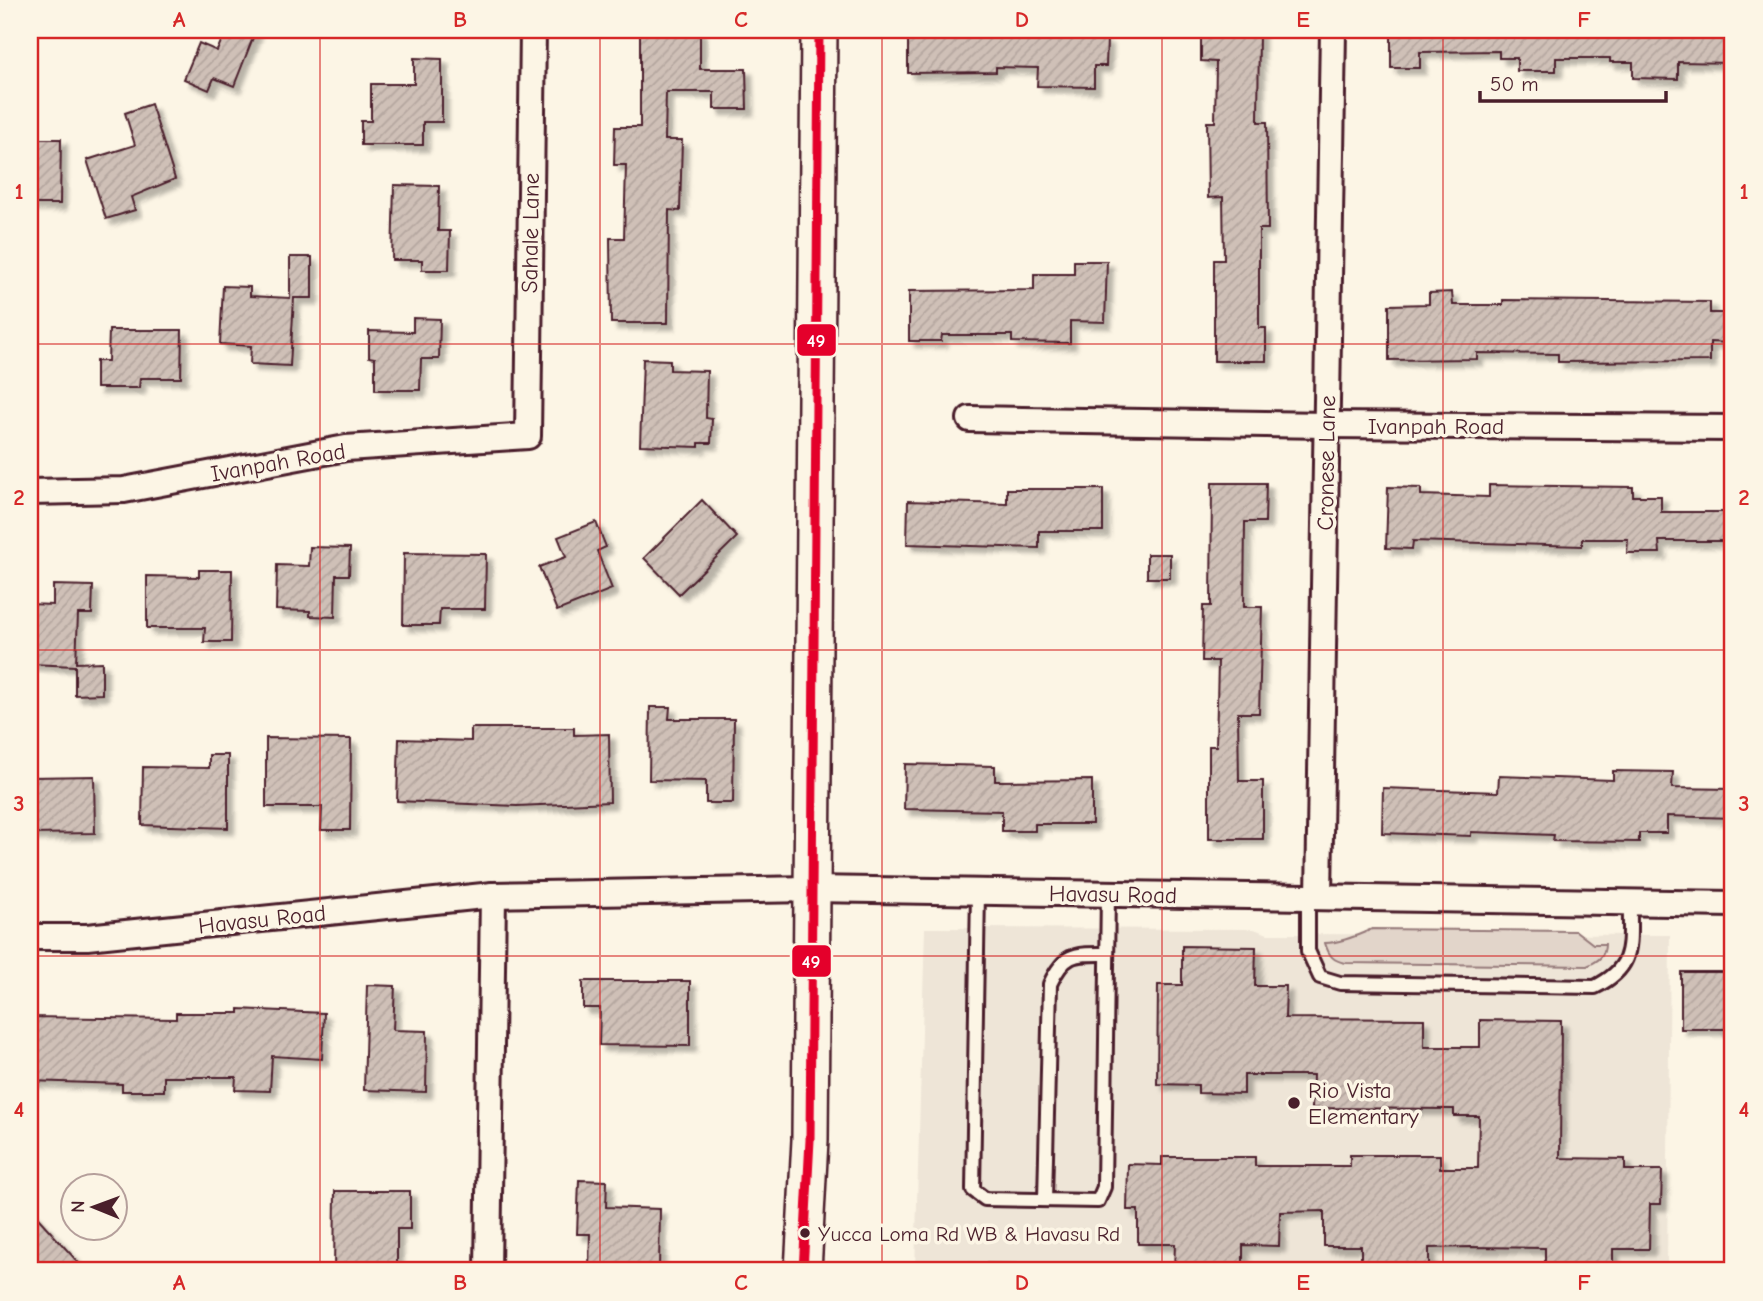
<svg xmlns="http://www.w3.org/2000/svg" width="1763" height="1301" font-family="'Comic Neue',sans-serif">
<defs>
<pattern id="building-hatch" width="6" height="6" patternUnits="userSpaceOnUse" patternTransform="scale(1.75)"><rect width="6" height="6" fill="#cfc0b7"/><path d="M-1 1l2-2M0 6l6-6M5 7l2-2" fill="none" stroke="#b3a59e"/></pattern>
<filter id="shadow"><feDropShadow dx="6" dy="6" stdDeviation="2" flood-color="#0004"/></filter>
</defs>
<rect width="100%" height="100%" fill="#fcf5e5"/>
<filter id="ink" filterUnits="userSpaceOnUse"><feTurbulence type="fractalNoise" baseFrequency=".0143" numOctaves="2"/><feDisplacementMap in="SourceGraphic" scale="14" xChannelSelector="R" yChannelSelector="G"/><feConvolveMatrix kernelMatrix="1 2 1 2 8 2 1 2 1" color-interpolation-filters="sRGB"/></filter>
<g filter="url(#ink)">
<path fill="#eee5d7" d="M925,928L1254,929L1268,934L1670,935L1667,1271H915Z"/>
<g fill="#e2d5ca" stroke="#967a7a" stroke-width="2">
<path d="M1372,929L1576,931L1593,944H1605C1605,957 1598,961 1587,966L1346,963C1333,961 1329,956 1325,943C1338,943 1359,935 1372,929Z"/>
<path d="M929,1262L1171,1267V1271H929Z"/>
</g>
<g fill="url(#building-hatch)" stroke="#4a1f2b" stroke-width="2" filter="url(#shadow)">
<path d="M226,30H256L234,86L214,78L209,90L184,79L199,43L217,51Z"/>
<path d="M640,30H700V69H746L747,109H714V92H666L665,140H682L680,211L669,210L668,323H611L610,238H624L626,165H614L615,127H640Z"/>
<path d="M908,30H1080V38L1107,39L1106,66H1094V87L1037,86L1038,68L996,67V72L908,73Z"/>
<path d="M1201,30H1259L1258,122H1267L1268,229H1259V328H1266V361H1214V260H1224L1223,197L1208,198L1207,122H1215L1216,62L1201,61Z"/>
<path d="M1391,30H1666V33L1733,34V63L1678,62V79L1633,78V62H1610V58H1556V71H1517V58H1499V51L1420,52V68H1391Z"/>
<path d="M414,58L442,59V122H423V145H361V121H371V84H414Z"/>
<path d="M151,104L175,179L131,197L135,210L106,219L87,160L135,145L125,113Z"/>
<path d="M30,139H61L60,204H30Z"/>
<path d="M394,185L439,186L438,231H450L449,270H422V260H392Z"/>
<path d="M290,257H312V298H294L290,366L250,364L251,346L220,344L223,286L250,287V296L290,298Z"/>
<path d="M1074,261H1107L1105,322L1070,321V343L1012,342V335H942L941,341H909V291L1034,290V274H1074Z"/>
<path d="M1452,292L1453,305H1503V300L1710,302V313H1733V343L1710,342V361L1558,362V354L1477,353V359L1389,360V305L1429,304V293Z"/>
<path d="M413,318L440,319L439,359H421L420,390H375V358L369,357V331L413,332Z"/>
<path d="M109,330H182L181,378H140L139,388H96V361H108Z"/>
<path d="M643,359L670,360V370L707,371L706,418L712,419L711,443H699V447L640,445Z"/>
<path d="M1212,483H1266L1265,522H1245L1244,607H1262L1259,713H1238L1239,781H1263V839H1209V746H1216L1218,661H1202L1203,606H1211Z"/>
<path d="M1489,485L1633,487V496H1661V512H1733V541H1659L1660,553H1627L1628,539H1582V546L1413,541L1412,549L1386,548L1388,487L1421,488V495L1489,497Z"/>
<path d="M1007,489H1103V531H1039V548L907,544L908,501L1007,504Z"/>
<path d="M702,500L737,537L679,594L644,558Z"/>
<path d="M596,522L606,547L597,551L612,589L557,611L539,567L566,557L558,537Z"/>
<path d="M310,547L350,548L349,575H336L335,617L310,616V611L276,610L277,565L309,566Z"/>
<path d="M404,553L486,554L485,609H440L439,625H403Z"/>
<rect x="1147" y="554" width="23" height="24"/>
<path d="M199,570H232L231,642H204L205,628H147V576L199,577Z"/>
<path d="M53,585L93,586L92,614H78L76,663L102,662V694L75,695V666L30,664V604L53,605Z"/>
<path d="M650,707H670L669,719H734L733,803H706V781L649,780Z"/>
<path d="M471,728H574V735L609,734L610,802L517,806L397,801L399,739L471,741Z"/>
<path d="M266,738L351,739L350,830H321L322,807H266Z"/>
<path d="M209,755H228V828L142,825L143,767L209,768Z"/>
<path d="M905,764L995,766V781L1092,780V824H1035V831H1002V811L904,809Z"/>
<path d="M1613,771L1673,772L1672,788L1733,789V818L1667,816V833H1639V842L1553,841L1554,835L1471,832V836L1382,833L1383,788L1498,792L1499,776L1613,780Z"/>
<path d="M94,776L95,833L30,834V777Z"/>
<path d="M1182,946L1256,947L1255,986H1286L1285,1018L1424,1019V1047H1480V1020L1561,1021L1560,1158L1625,1159V1170H1662L1661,1204H1650L1649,1249H1613V1271H1545V1248L1470,1247L1429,1248V1270L1361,1269V1246H1324V1211L1280,1212L1279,1246L1243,1245V1269H1174L1175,1244H1138V1210H1127L1128,1164L1162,1165V1157H1255V1166H1350V1155H1440V1168H1478L1479,1116H1454V1109L1312,1108L1313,1075H1244V1094L1198,1093V1085L1157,1084L1158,985H1182Z"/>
<rect x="1681" y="972" width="52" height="57"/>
<path d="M583,981H690V1046L599,1045L600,1008H583Z"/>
<path d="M367,985L395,986L393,1030L427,1031L426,1092L364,1090Z"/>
<path d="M239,1009L324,1013L322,1059L272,1056L270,1091L235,1090L236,1077H164V1091H122V1084L30,1081V1017L176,1019V1013H239Z"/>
<path d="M579,1180L607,1181L606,1207L660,1209L659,1270L589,1267L590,1234H577Z"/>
<path d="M335,1191H410V1229H397V1271H334Z"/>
<path d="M30,1209L86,1271H30Z"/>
</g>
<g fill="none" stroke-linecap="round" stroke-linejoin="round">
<g stroke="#4a1f2b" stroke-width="18">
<g id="lane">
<path d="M978,892L973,1190L985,1199L1098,1201L1104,1187L1108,894"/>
<path d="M1308,896V951L1320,977L1340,983L1595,987C1637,966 1629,944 1630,903"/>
<path d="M1045,1200L1050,984C1065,952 1075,954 1107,954"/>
</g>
</g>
<g stroke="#4a1f2b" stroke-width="30">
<g id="street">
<path d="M970,419L1326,425L1733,428"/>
<path d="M30,492L124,490L346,448L528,436L533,30"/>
<path d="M1319,896L1333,30"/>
<path d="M30,937H87L493,895L812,889L1733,904"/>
<path d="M488,1271L493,895"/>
</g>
</g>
<g stroke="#4a1f2b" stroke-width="40">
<path id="secondary" d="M803,1271L810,1140L819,30"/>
</g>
<use href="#lane" stroke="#fcf5e5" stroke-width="12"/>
<use href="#street" stroke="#fcf5e5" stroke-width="24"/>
<use href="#secondary" stroke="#fcf5e5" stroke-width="35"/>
<g stroke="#fcf5e5" stroke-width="14">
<path id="bus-1" d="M803,1271L810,1140L819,30"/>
</g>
<use href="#bus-1" stroke="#e4002b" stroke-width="9"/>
</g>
</g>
<path fill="none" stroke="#d62828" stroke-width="2" stroke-opacity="0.55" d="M320,30V1271M600,30V1271M882,30V1271M1162,30V1271M1443,30V1271M30,344H1733M30,650H1733M30,956H1733"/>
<g fill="#4a1f2b" stroke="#fcf5e5" stroke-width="2.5">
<circle cx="1294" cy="1103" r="7"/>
<circle cx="805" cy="1233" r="6"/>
</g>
<g text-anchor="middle" stroke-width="7" stroke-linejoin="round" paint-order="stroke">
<g font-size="21" fill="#4a1f2b" stroke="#fcf5e5" text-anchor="start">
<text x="818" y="1241">Yucca Loma Rd WB &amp; Havasu Rd</text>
</g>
<g font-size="23" fill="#4a1f2b" stroke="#fcf5e5">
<text transform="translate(530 233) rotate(-89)" y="8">Sahale Lane</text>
<text x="1436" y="434">Ivanpah Road</text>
<text transform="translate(278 462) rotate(-10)" y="8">Ivanpah Road</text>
<text transform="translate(1326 463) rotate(-89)" y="8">Cronese Lane</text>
<text transform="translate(1113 894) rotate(1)" y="8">Havasu Road</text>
<text transform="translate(262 919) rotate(-6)" y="8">Havasu Road</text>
</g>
<g font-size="23" fill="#4a1f2b" stroke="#fcf5e5" text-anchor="start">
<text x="1308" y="1098">Rio Vista<tspan x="1308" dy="26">Elementary</tspan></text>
</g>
</g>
<g stroke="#fcf5e5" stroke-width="2.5">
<rect x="796" y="323" width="41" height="34" rx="7" fill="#e4002b"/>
<rect x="791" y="944" width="41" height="34" rx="7" fill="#e4002b"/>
</g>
<g font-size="19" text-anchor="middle" font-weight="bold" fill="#fff">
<text x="816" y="347">49</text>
<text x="811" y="968">49</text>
</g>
<rect width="1763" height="1301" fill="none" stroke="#fcf5e5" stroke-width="77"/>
<g transform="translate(94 1207) rotate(271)"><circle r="33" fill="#fcf5e5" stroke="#b59f9b" stroke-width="2"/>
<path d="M0-5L12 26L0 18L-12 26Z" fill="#4a1f2b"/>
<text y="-10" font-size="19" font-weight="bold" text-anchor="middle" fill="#4a1f2b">N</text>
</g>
<path d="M1480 91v10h186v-10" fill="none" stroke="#4a1f2b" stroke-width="3.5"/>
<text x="1490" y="91" font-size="21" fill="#4a1f2b" stroke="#fcf5e5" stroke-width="5" paint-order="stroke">50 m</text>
<rect x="38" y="38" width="1686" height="1224" fill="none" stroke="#d62828" stroke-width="2.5"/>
<g font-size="23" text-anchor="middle" font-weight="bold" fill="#d62828">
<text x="179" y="27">A</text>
<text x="460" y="27">B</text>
<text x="741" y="27">C</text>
<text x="1022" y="27">D</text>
<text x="1303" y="27">E</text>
<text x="1584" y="27">F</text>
<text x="19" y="199">1</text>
<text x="1744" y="199">1</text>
<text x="19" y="505">2</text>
<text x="1744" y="505">2</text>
<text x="19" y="811">3</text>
<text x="1744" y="811">3</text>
<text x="19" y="1117">4</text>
<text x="1744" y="1117">4</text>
<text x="179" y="1290">A</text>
<text x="460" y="1290">B</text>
<text x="741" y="1290">C</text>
<text x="1022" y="1290">D</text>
<text x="1303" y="1290">E</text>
<text x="1584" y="1290">F</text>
</g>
</svg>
